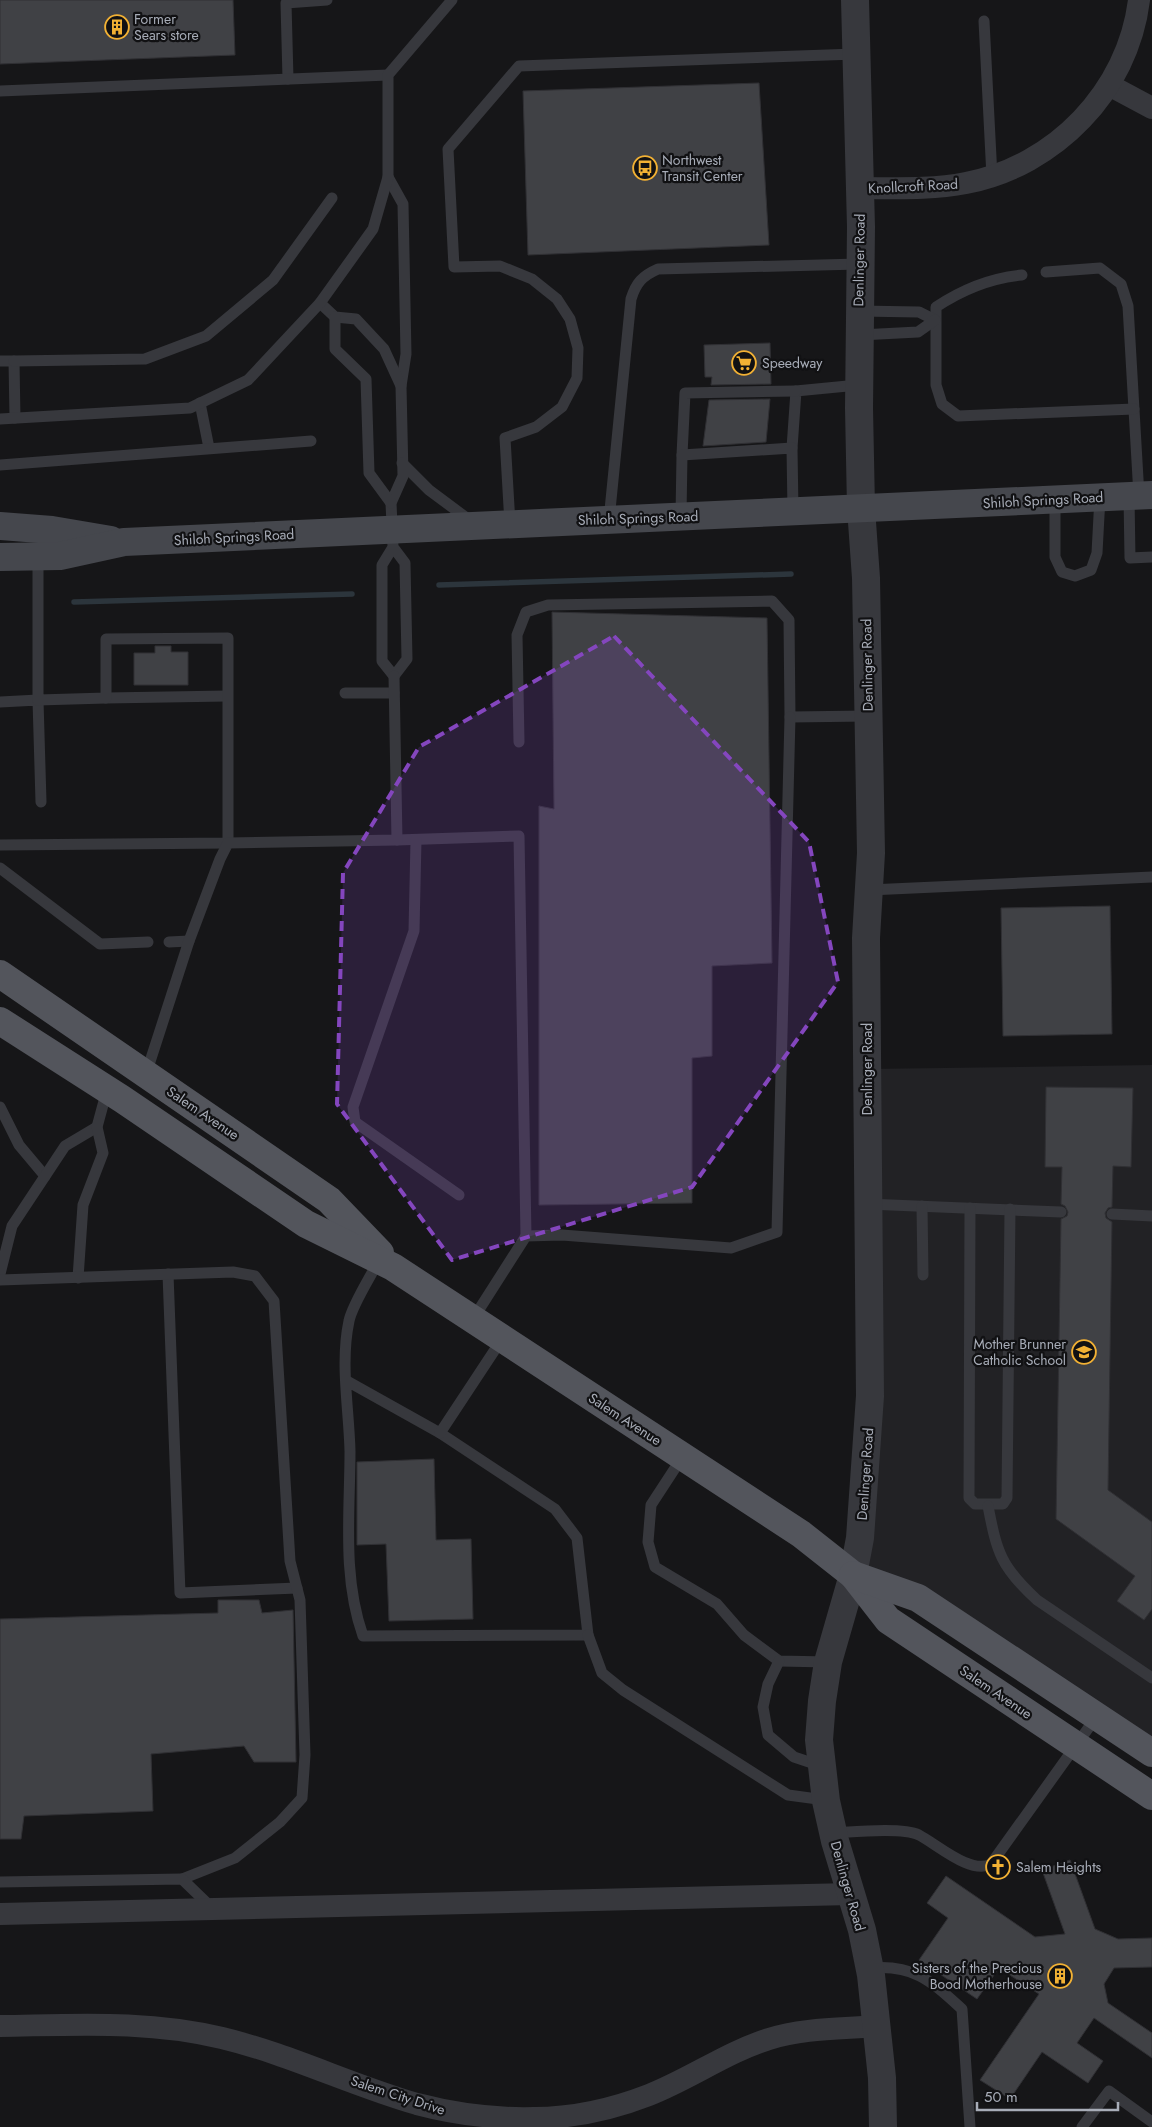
<svg xmlns="http://www.w3.org/2000/svg" width="1152" height="2127" font-family="Jost,sans-serif">
<rect width="100%" height="100%" fill="#161618"/>
<path fill="#222225" d="M1152,1065V1753L1068,1696L853,1575L868,1069Z"/>
<g fill="none" stroke-linecap="round" stroke-linejoin="round">
<g stroke="#2c353c" stroke-width="5.5">
<path d="M439,585L791,574"/>
<path d="M74,602L352,594"/>
</g>
</g>
<g fill="#404145" stroke="#303034">
<path d="M0,0H233L235,55L0,64Z"/>
<path d="M759,83L769,245L528,255L523,91Z"/>
<path d="M770,343L771,384L711,385L712,377H705L704,345Z"/>
<path d="M770,399L766,442L703,446L709,400Z"/>
<path d="M552,612L767,618L772,963L712,966V1056L692,1058V1203L539,1205V806L554,809Z"/>
<path d="M155,646H171V652H188V685H134V653H155Z"/>
<path d="M1110,906L1112,1034L1003,1036L1001,908Z"/>
<path d="M1046,1087L1133,1088L1131,1167L1113,1166L1112,1207L1108,1208L1105,1213L1106,1218L1112,1222L1108,1490L1152,1522V1609L1144,1620L1117,1601L1135,1576L1056,1519L1061,1219L1067,1216L1068,1212L1065,1206L1061,1204L1062,1167H1045Z"/>
<path d="M434,1459L436,1540L471,1539L473,1619L389,1621L386,1544L357,1545V1462Z"/>
<path d="M218,1600H259L262,1613L293,1610L296,1762H254L244,1746L151,1754L153,1811L24,1816L21,1839H0V1619L218,1613Z"/>
<path d="M1070,1860L1095,1929L1118,1939L1152,1938V1967L1114,1968L1104,1984L1108,2003L1152,2033V2058L1094,2018L1077,2043L1103,2061L1088,2083L1042,2052L1010,2099L980,2080L1039,1994L999,1968L977,1999L919,1960L948,1918L927,1903L946,1876L1035,1937L1065,1934L1042,1870Z"/>
</g>
<g fill="none" stroke-linecap="round" stroke-linejoin="round">
<g stroke="#37383d" stroke-width="11">
<path d="M984,21L992,177"/>
<path d="M288,79L286,3L327,0"/>
<path d="M0,91L388,75"/>
<path d="M388,177L403,204L406,354L401,386"/>
<path d="M1046,272L1100,268L1121,284L1128,306L1139,496"/>
<path d="M1022,275C990,278 963,289 936,307V385L942,404L958,416L1134,409"/>
<path d="M320,303L335,317L356,319L384,349L401,386L403,476L391,503L393,547L382,565V661L394,676L407,659L405,563L393,547"/>
<path d="M859,311L919,312L935,320"/>
<path d="M335,317V349L366,379L369,473L391,503"/>
<path d="M860,335L918,332L935,320"/>
<path d="M0,361H14L15,418"/>
<path d="M14,361L145,359L206,336L273,280L332,198"/>
<path d="M200,403L209,448"/>
<path d="M0,419L190,408L248,380L320,303L373,229L388,177V75L452,0"/>
<path d="M792,448L796,391L858,385"/>
<path d="M682,455L685,393L796,391"/>
<path d="M402,463L429,490L472,522"/>
<path d="M0,465L311,441"/>
<path d="M1129,496L1130,558L1152,557"/>
<path d="M1055,499V557L1062,572L1075,576L1091,570L1097,553L1100,497"/>
<path d="M681,516L682,455L792,448L793,511"/>
<path d="M609,520L631,299C636,283 642,276 658,269L859,264"/>
<path d="M510,524L505,438L536,427L562,407L577,378L578,348L570,319L557,299L532,279L500,266L454,267L448,149L519,66L856,54"/>
<path d="M345,693H394"/>
<path d="M106,698L227,696"/>
<path d="M0,702L38,700L41,802"/>
<path d="M519,742L517,635L526,612L548,605L772,601L789,620L790,717L868,716"/>
<path d="M397,840L519,836L526,1236"/>
<path d="M416,840L414,931L353,1107L355,1122L459,1195"/>
<path d="M0,845L228,843V638L106,639V698L38,700V556"/>
<path d="M0,868L100,944L148,942"/>
<path d="M869,890L1152,877"/>
<path d="M169,942L189,941"/>
<path d="M146,1074L189,941L220,859L228,843L397,840L394,676"/>
<path d="M0,1107L19,1145L45,1176"/>
<path d="M867,1204L1061,1212"/>
<path d="M922,1206L923,1275"/>
<path d="M970,1208L969,1498L975,1504H1003L1007,1498L1010,1209"/>
<path d="M1112,1214L1152,1216"/>
<path d="M0,1274L12,1226L65,1146L97,1127"/>
<path d="M168,1274L180,1593L297,1588"/>
<path d="M78,1278L83,1205L103,1153L97,1127L107,1090"/>
<path d="M0,1280L233,1272L255,1276L274,1301L290,1561L300,1600L305,1755L302,1798L280,1822L235,1858L182,1879"/>
<path d="M473,1319L526,1236L562,1235L731,1248L777,1232L790,717"/>
<path d="M347,1381L440,1433L555,1509L577,1538L588,1635L363,1636C342,1576 350,1513 350,1451C349,1409 340,1363 349,1321C352,1305 371,1276 379,1260"/>
<path d="M440,1433L502,1339"/>
<path d="M683,1456L651,1505L648,1542L655,1567L717,1604L744,1635L779,1661L828,1662"/>
<path d="M988,1506C997,1553 1001,1567 1037,1600L1152,1678"/>
<path d="M588,1635L602,1673L623,1690L788,1795L825,1800"/>
<path d="M779,1661L768,1684L763,1707L768,1735L794,1757L821,1766"/>
<path d="M833,1833C853,1832 902,1827 919,1835C938,1845 971,1875 991,1864L1097,1716"/>
<path d="M0,1882L182,1879L212,1908"/>
<path d="M870,1968C914,1964 931,1981 962,2009L970,2127"/>
<path d="M1082,2127L1109,2091L1152,2122"/>
</g>
<g stroke="#37383d" stroke-width="22">
<path d="M1109,85L1152,108"/>
<path d="M860,188C895,188 931,190 966,183C1055,166 1128,91 1139,0"/>
<path d="M0,1914L852,1894"/>
<path d="M0,2026C75,2025 148,2020 222,2038C289,2054 351,2085 417,2104C455,2114 494,2119 534,2118C572,2118 613,2109 649,2095C690,2079 727,2052 769,2039C803,2028 842,2029 878,2026"/>
</g>
<path stroke="#37383d" stroke-width="28" d="M855,0L861,227L859,408L861,508L866,578L871,853L866,938L870,1396L860,1538L853,1575L828,1662L822,1701L819,1740L826,1801L835,1841L862,1930L871,1975L882,2078L883,2127"/>
<g stroke="#45474d" stroke-width="28">
<path d="M0,526L52,530L111,540"/>
<path d="M0,557L60,556L124,542L1152,495"/>
</g>
<g stroke="#53555c" stroke-width="28">
<path d="M0,974L329,1200L380,1253"/>
<path d="M0,1021L122,1099L306,1224L393,1267L801,1534L853,1575L888,1620L1152,1796"/>
<path d="M853,1575L918,1598L1152,1753"/>
</g>
</g>
<path fill="#8446be" fill-opacity="0.2" stroke="#8446be" stroke-width="4" stroke-dasharray="10 6" stroke-linejoin="round" d="M614,636L809,842L838,982L692,1187L452,1260L337,1104L343,873L419,747Z"/>
<defs>
<g id="building-ring" transform="scale(1.25)"><circle r="9.5" fill="#111113" stroke="#f2b134" stroke-width="1.5"/><path d="M-4-6H4V6H1V3H-1V6H-4ZM-2.5-4.3h1.7v1.8h-1.7ZM.8-4.3h1.7v1.8H.8ZM-2.5-1h1.7V.8h-1.7ZM.8-1h1.7V.8H.8Z" fill="#f2b134"/></g>
<g id="bus-ring" transform="scale(1.25)"><circle r="9.5" fill="#111113" stroke="#f2b134" stroke-width="1.5"/><path d="M-5-6H5V4H4V6H2V4H-2V6H-4V4H-5ZM-3.5-4V0h7V-4ZM-3.5 1.2v1.5H-2V1.2ZM2 1.2v1.5H3.5V1.2Z" fill="#f2b134"/></g>
<g id="supermarket-ring" transform="scale(1.25)"><circle r="9.5" fill="#111113" stroke="#f2b134" stroke-width="1.5"/><path d="M-6-5.5h2.5l.6 2H6L4.5 2H-2.5L-4.4-4H-6ZM-1.5 3.2a1.3 1.3 0 1 0 .1 0ZM3 3.2a1.3 1.3 0 1 0 .1 0Z" fill="#f2b134"/></g>
<g id="school-ring" transform="scale(1.25)"><circle r="9.5" fill="#111113" stroke="#f2b134" stroke-width="1.5"/><path d="M0-5L7-2L0 1L-7-2ZM-4 1L0 2.5L4 1V4Q0 6-4 4Z" fill="#f2b134"/></g>
<g id="church-ring" transform="scale(1.25)"><circle r="9.5" fill="#111113" stroke="#f2b134" stroke-width="1.5"/><path d="M-1.2-6h2.4v3.5h3.3v2.4h-3.3V6h-2.4V-.1h-3.3v-2.4h3.3Z" fill="#f2b134"/></g>
</defs>
<g fill-rule="evenodd">
<use href="#building-ring" x="117" y="27"/>
<use href="#bus-ring" x="645" y="168"/>
<use href="#supermarket-ring" x="744" y="363"/>
<use href="#school-ring" x="1084" y="1352"/>
<use href="#church-ring" x="998" y="1867"/>
<use href="#building-ring" x="1060" y="1976"/>
</g>
<g text-anchor="middle" stroke-width="4.5" stroke-linejoin="round" paint-order="stroke">
<g font-size="14" fill="#a8adb8" stroke="#111113" text-anchor="start">
<text x="134" y="24">Former<tspan x="134" dy="16">Sears store</tspan></text>
<text x="662" y="165">Northwest<tspan x="662" dy="16">Transit Center</tspan></text>
<text x="762" y="368">Speedway</text>
<text x="1066" y="1349" text-anchor="end">Mother Brunner<tspan x="1066" dy="16">Catholic School</tspan></text>
<text x="1016" y="1872">Salem Heights</text>
<text x="1042" y="1973" text-anchor="end">Sisters of the Precious<tspan x="1042" dy="16">Bood Motherhouse</tspan></text>
</g>
<g font-size="14" fill="#a8adb8" stroke="#111113">
<text transform="translate(913 186) rotate(-3)" y="5">Knollcroft Road</text>
<text transform="translate(859 260) rotate(-89)" y="5">Denlinger Road</text>
<text transform="translate(1043 500) rotate(-3)" y="5">Shiloh Springs Road</text>
<text transform="translate(638 518) rotate(-2)" y="5">Shiloh Springs Road</text>
<text transform="translate(234 537) rotate(-3)" y="5">Shiloh Springs Road</text>
<text transform="translate(867 665) rotate(-91)" y="5">Denlinger Road</text>
<text transform="translate(867 1069) rotate(-90)" y="5">Denlinger Road</text>
<text transform="translate(203 1113) rotate(34)" y="5">Salem Avenue</text>
<text transform="translate(625 1419) rotate(33)" y="5">Salem Avenue</text>
<text transform="translate(865 1474) rotate(-86)" y="5">Denlinger Road</text>
<text transform="translate(996 1692) rotate(34)" y="5">Salem Avenue</text>
<text transform="translate(848 1886) rotate(74)" y="5">Denlinger Road</text>
<text transform="translate(398 2095) rotate(18)" y="5">Salem City Drive</text>
</g>
</g>
<path d="M977 2102v8h141v-8" fill="none" stroke="#a8adb8" stroke-width="2.5"/>
<text x="984" y="2102" font-size="15" fill="#a8adb8" stroke="#111113" stroke-width="4" paint-order="stroke">50 m</text>
</svg>
